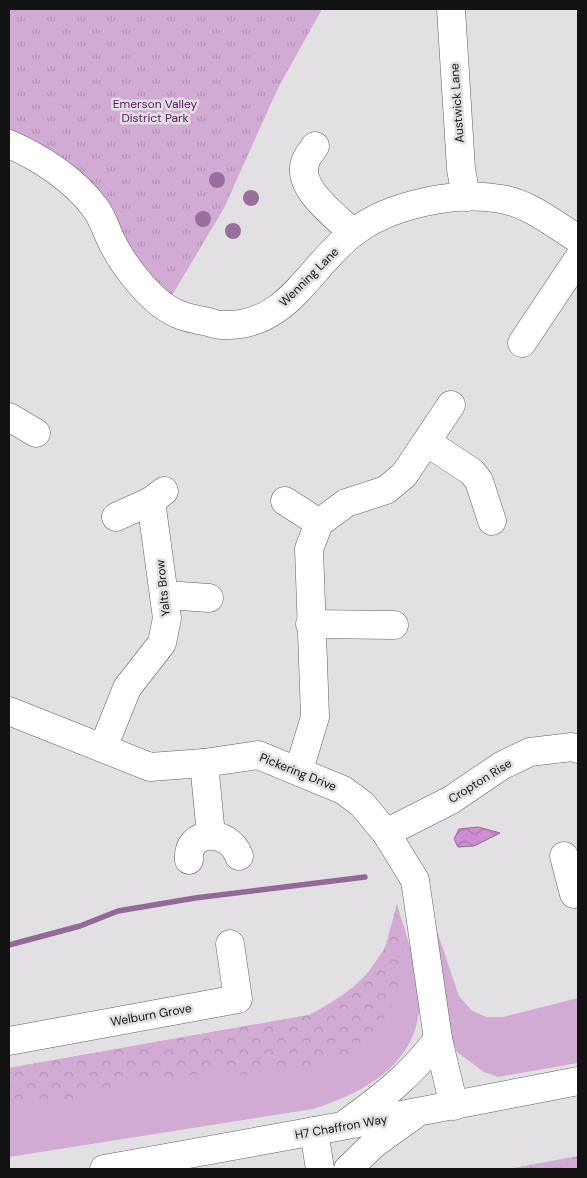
<svg xmlns="http://www.w3.org/2000/svg" width="587" height="1178" font-family="'DM Sans',sans-serif">
<defs>
<pattern id="forest-crowns" width="20" height="18" patternUnits="userSpaceOnUse" patternTransform="scale(1.25)"><rect width="20" height="18" fill="#d1abd4"/><path d="M2 6a3 3 0 1 1 6 0M12 15a3 3 0 1 1 6 0" fill="none" stroke="#b392b5"/></pattern>
<pattern id="park-tufts" width="24" height="20" patternUnits="userSpaceOnUse" patternTransform="scale(1.25)"><rect width="24" height="20" fill="#d1abd4"/><path d="M3 7l-1-3M5 7V3M7 7l1-3M15 17l-1-3M17 17v-4M19 17l1-3" fill="none" stroke="#b392b5"/></pattern>
<pattern id="water-waves" width="16" height="10" patternUnits="userSpaceOnUse" patternTransform="scale(1.25)"><rect width="16" height="10" fill="#cb8ecf"/><path d="M0 5q4-4 8 0t8 0" fill="none" stroke="#ad79b1"/></pattern>
</defs>
<rect width="100%" height="100%" fill="#e2e0e2"/>
<g fill="#d1abd4">
<path d="M425,896L459,996L471,1010L486,1017H503L578,998V1063L498,1077L484,1072L457,1052L451,1036Z"/>
<path d="M397,904C406,936 423,980 419,1012C412,1068 360,1094 313,1109L9,1157V1068L309,1015C340,999 368,980 384,949C391,936 393,918 397,904Z"/>
</g>
<path fill="url(#forest-crowns)" d="M397,904L403,939L402,972L394,1002L375,1034L348,1056L309,1066H281L243,1075L211,1071L174,1079L132,1083L88,1093L68,1102L25,1104L9,1109V1068L309,1015L338,1001L365,977L385,948Z"/>
<g fill="url(#park-tufts)">
<path d="M9,9H322L278,88L224,208L165,307L84,183L9,142Z"/>
<path d="M578,1156V1169H508Z"/>
</g>
<path fill="url(#water-waves)" stroke="#946997" d="M478,827L500,833L474,846L458,847L454,839L459,829Z"/>
<g fill="none" stroke-linecap="round" stroke-linejoin="round">
<path stroke="#946997" stroke-width="5.5" d="M9,945L80,926L118,911L195,898L365,877"/>
<g stroke="#626062" stroke-width="29">
<g id="minor">
<path d="M451,9L461,169L466,197"/>
<path d="M9,144C41,158 75,180 96,209C104,220 107,234 114,246C126,269 154,305 178,314C186,318 195,319 204,321C210,322 216,325 222,325C288,328 309,266 353,233C390,204 456,191 501,199C530,204 554,224 578,239"/>
<path d="M315,146C312,151 308,155 306,160C294,187 336,216 353,233"/>
<path d="M522,343L578,259"/>
<path d="M9,417L36,433"/>
<path d="M428,443L472,472L479,481L492,521"/>
<path d="M285,501L319,523"/>
<path d="M116,517L151,501L164,491"/>
<path d="M166,595L209,598"/>
<path d="M310,624L394,625"/>
<path d="M9,711L150,767L204,763L258,755L343,790L362,804L386,833L415,880L438,1039L454,1106"/>
<path d="M103,748L127,688L162,643L167,618L151,501"/>
<path d="M204,763L211,835"/>
<path d="M299,770L315,717L309,549L319,523L346,503L386,490L404,475L451,405"/>
<path d="M386,833L451,800L501,766L530,752L572,747L578,749"/>
<path d="M564,856L574,894"/>
<path d="M189,860C186,830 228,827 239,856"/>
<path d="M9,1041L238,999L230,944"/>
<path d="M348,1122C385,1095 411,1075 438,1039"/>
<path d="M314,1131L320,1169"/>
<path d="M104,1169C262,1141 420,1112 578,1081"/>
<path d="M348,1169L374,1144L413,1116"/>
</g>
</g>
<use href="#minor" stroke="#fff" stroke-width="28"/>
</g>
<g fill="#996f9d">
<circle cx="217" cy="180" r="8"/>
<circle cx="251" cy="198" r="8"/>
<circle cx="203" cy="219" r="8"/>
<circle cx="233" cy="231" r="8"/>
</g>
<g text-anchor="middle" stroke-width="5" stroke-linejoin="round" paint-order="stroke">
<g font-size="12" fill="#131213" stroke="#e2e0e2">
<text transform="translate(457 103) rotate(-94)" y="4">Austwick Lane</text>
<text transform="translate(309 277) rotate(-45)" y="4">Wenning Lane</text>
<text transform="translate(163 588) rotate(-96)" y="4">Yalts Brow</text>
<text transform="translate(298 772) rotate(22)" y="4">Pickering Drive</text>
<text transform="translate(480 781) rotate(-32)" y="4">Cropton Rise</text>
<text transform="translate(151 1015) rotate(-10)" y="4">Welburn Grove</text>
<text transform="translate(341 1127) rotate(-10)" y="4">H7 Chaffron Way</text>
</g>
<g font-size="12" fill="#5e1365" stroke="#e2e0e2">
<text x="155" y="108">Emerson Valley<tspan x="155" dy="14">District Park</tspan></text>
</g>
</g>
<rect width="587" height="1178" fill="none" stroke="#131213" stroke-width="20"/>
</svg>
